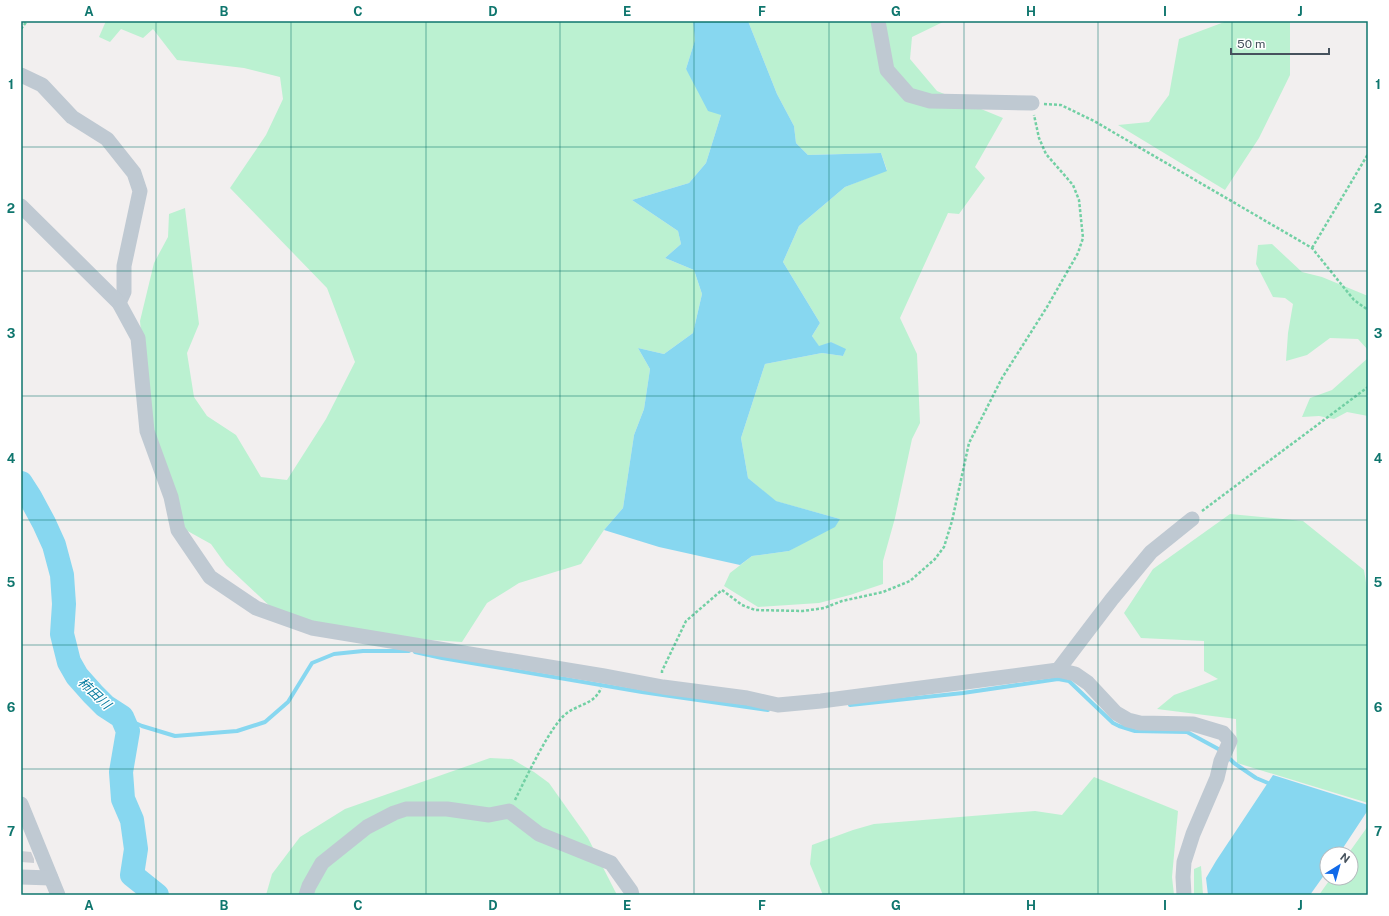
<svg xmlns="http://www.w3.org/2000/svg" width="1389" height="916" font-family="'Public Sans','Noto Sans JP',sans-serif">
<rect width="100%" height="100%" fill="#f2efef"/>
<g fill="#bbf1d1">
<path d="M106,21H693L695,40L686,69L721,115L706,163L689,183L632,200L678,231L681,244L665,258L694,270L702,294L693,333L664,354L638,348L650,369L644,409L634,435L623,508L604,530L581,564L519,583L487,603L462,642L416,639L314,623L274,610L226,565L211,544L184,529L149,419L140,321L154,263L168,237L169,214L185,208L199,324L187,353L194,397L207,416L236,435L261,477L287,480L326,419L355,362L327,288L230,188L266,135L283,99L280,77L244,68L177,60L153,29L143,38L121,29L110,42L99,37Z"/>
<path d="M748,21H945L912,37L910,59L937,91L1003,118L975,167L985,178L959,214L948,213L900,318L917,354L920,423L912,439L895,518L883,561V584L850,595L819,603L758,607L724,586L730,573L752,556L789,551L840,519L775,501L748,478L741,438L765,364L822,353L843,356L845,350L831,342L819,347L812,336L820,323L783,262L799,226L845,187L887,170L881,153L808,155L796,143L794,126L777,94Z"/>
<path d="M1227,21L1290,22V75L1259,138L1225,190L1118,125L1149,122L1169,95L1179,39Z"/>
<path d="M1272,244L1302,272L1322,277L1368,296V350L1358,339L1330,338L1307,355L1286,361L1288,333L1293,304L1285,298L1273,297L1256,264L1258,245Z"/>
<path d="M1368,358V416L1347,412L1334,419L1319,416L1302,417L1310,398L1332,390Z"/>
<path d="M1230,514L1303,521L1364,570L1368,595V803L1237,763L1236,719L1157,709L1174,695L1218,679L1204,671V641L1141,638L1124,613L1153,569Z"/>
<path d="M490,758L512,759L534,772L549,783L588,838L617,895H266L272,874L300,837L345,809Z"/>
<path d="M1094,777L1178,811L1172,877L1174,895H823L810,864L812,845L853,830L874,824L1035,811L1062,815Z"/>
<path d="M1368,826V895H1319L1331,878H1351V854H1348Z"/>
<path d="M1201,866L1203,895H1194V869Z"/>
</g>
<g fill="#87d7f0">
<path d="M693,21H748L777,94L794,126L796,143L808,155L881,153L887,171L845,187L799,226L783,262L820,323L812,336L819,346L831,342L846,349L843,356L822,353L765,364L741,438L748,478L776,501L840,519L835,527L789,551L752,556L740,565L659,547L604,530L623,508L634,435L644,409L650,369L638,348L664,354L693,333L702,294L694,270L665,258L681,244L678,231L632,200L689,183L706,163L721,115L708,111L686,69L695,40Z"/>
<path d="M1273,775L1368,805V810L1339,854H1327V871L1310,895H1208L1206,878L1216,861Z"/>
</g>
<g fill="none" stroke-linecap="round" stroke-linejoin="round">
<g stroke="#87d7f0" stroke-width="4">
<path d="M415,652L442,658L642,692L768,710"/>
<path d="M850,705L963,693L1058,679L1069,681L1113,723L1119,726L1135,731L1187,732L1222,751"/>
<path d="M122,717L142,726L175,736L237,731L265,722L288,702L312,663L334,654L363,651H409"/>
<path d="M1227,756L1234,763L1256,778L1268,783"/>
</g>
<path stroke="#87d7f0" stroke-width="24" d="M21,483L30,497L44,523L54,545L62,575L64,604L62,634L69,662L77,676L93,694L105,706L122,717L128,731L121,772L123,799L132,820L136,849L132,875L157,895"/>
</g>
<path fill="#cbced4" d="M21,851L31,852L34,859V863L21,862Z"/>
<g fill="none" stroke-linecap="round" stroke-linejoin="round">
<g stroke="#72d0a4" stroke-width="2.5" stroke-dasharray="3 2" stroke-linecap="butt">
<path d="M21,29L27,21"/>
<path d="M1044,104L1061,105L1094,121L1312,248L1354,300L1368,310"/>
<path d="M1312,248L1368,154"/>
<path d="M1202,511L1368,387"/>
<path d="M662,673V671L686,621L722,590L742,605L755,610L803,611L824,608L842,601L883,592L910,581L935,559L944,547L952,521L969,443L1002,378L1047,307L1078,253L1083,238L1079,200L1073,185L1046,154L1039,138L1034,115"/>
<path d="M515,800C525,780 551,724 567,713C579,704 595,704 601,688"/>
</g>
<g stroke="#bfc9d2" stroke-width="15">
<path d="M878,21L887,70L909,95L930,101L1032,103"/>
<path d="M21,75L42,85L72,117L107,139L134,173L140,191L124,266V292L119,303"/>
<path d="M21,206L119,303L138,338L147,431L171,497L178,530L210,577L256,608L312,628L604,676L663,687L747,698L778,705L821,701L1058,670L1075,674L1088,683L1116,713L1128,720L1140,723L1193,724L1223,733L1230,741L1221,761L1217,778L1193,834L1184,862L1183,877L1184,895"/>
<path d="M1058,670L1112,599L1151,552L1192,519"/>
<path d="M21,804L58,895"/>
<path d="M21,877L51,878"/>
<path d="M306,895L309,886L322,863L367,827L394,813L406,809H447L489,815L509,811L539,834L611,863L631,891L632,895"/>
</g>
</g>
<path fill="none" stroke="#0f766e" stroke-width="1" stroke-opacity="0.55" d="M156,21V895M291,21V895M426,21V895M560,21V895M694,21V895M829,21V895M964,21V895M1098,21V895M1232,21V895M21,147H1368M21,271H1368M21,396H1368M21,520H1368M21,645H1368M21,769H1368"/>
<g text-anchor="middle" stroke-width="3" stroke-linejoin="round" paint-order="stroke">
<g font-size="13" font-style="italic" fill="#077ca0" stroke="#fff">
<text transform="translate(95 693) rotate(43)" y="5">柿田川</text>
</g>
</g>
<rect width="1389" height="916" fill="none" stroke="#ffffff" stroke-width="44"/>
<g transform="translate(1339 866) rotate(37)"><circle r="19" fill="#ffffff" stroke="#b5babe"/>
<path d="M0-3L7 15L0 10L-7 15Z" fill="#116ae9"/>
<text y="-6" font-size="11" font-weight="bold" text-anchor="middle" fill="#46525d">N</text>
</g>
<path d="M1231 48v6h98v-6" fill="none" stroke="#46525d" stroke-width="2"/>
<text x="1237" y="48" font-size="12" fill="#46525d" stroke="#ffffff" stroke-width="3" paint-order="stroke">50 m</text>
<rect x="22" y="22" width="1345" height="872" fill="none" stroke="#0f766e" stroke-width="1.5"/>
<g font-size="13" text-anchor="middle" font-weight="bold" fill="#0f766e">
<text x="89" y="16">A</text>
<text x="224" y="16">B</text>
<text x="358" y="16">C</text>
<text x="493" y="16">D</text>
<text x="627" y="16">E</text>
<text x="762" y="16">F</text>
<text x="896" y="16">G</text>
<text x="1031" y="16">H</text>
<text x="1165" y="16">I</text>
<text x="1300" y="16">J</text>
<text x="11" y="89">1</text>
<text x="1378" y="89">1</text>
<text x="11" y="213">2</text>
<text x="1378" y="213">2</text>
<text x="11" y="338">3</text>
<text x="1378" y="338">3</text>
<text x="11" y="463">4</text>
<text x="1378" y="463">4</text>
<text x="11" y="587">5</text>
<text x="1378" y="587">5</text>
<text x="11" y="712">6</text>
<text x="1378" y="712">6</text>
<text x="11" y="836">7</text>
<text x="1378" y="836">7</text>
<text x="89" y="910">A</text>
<text x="224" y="910">B</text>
<text x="358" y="910">C</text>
<text x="493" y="910">D</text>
<text x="627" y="910">E</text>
<text x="762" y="910">F</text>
<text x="896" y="910">G</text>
<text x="1031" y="910">H</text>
<text x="1165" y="910">I</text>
<text x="1300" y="910">J</text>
</g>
</svg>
